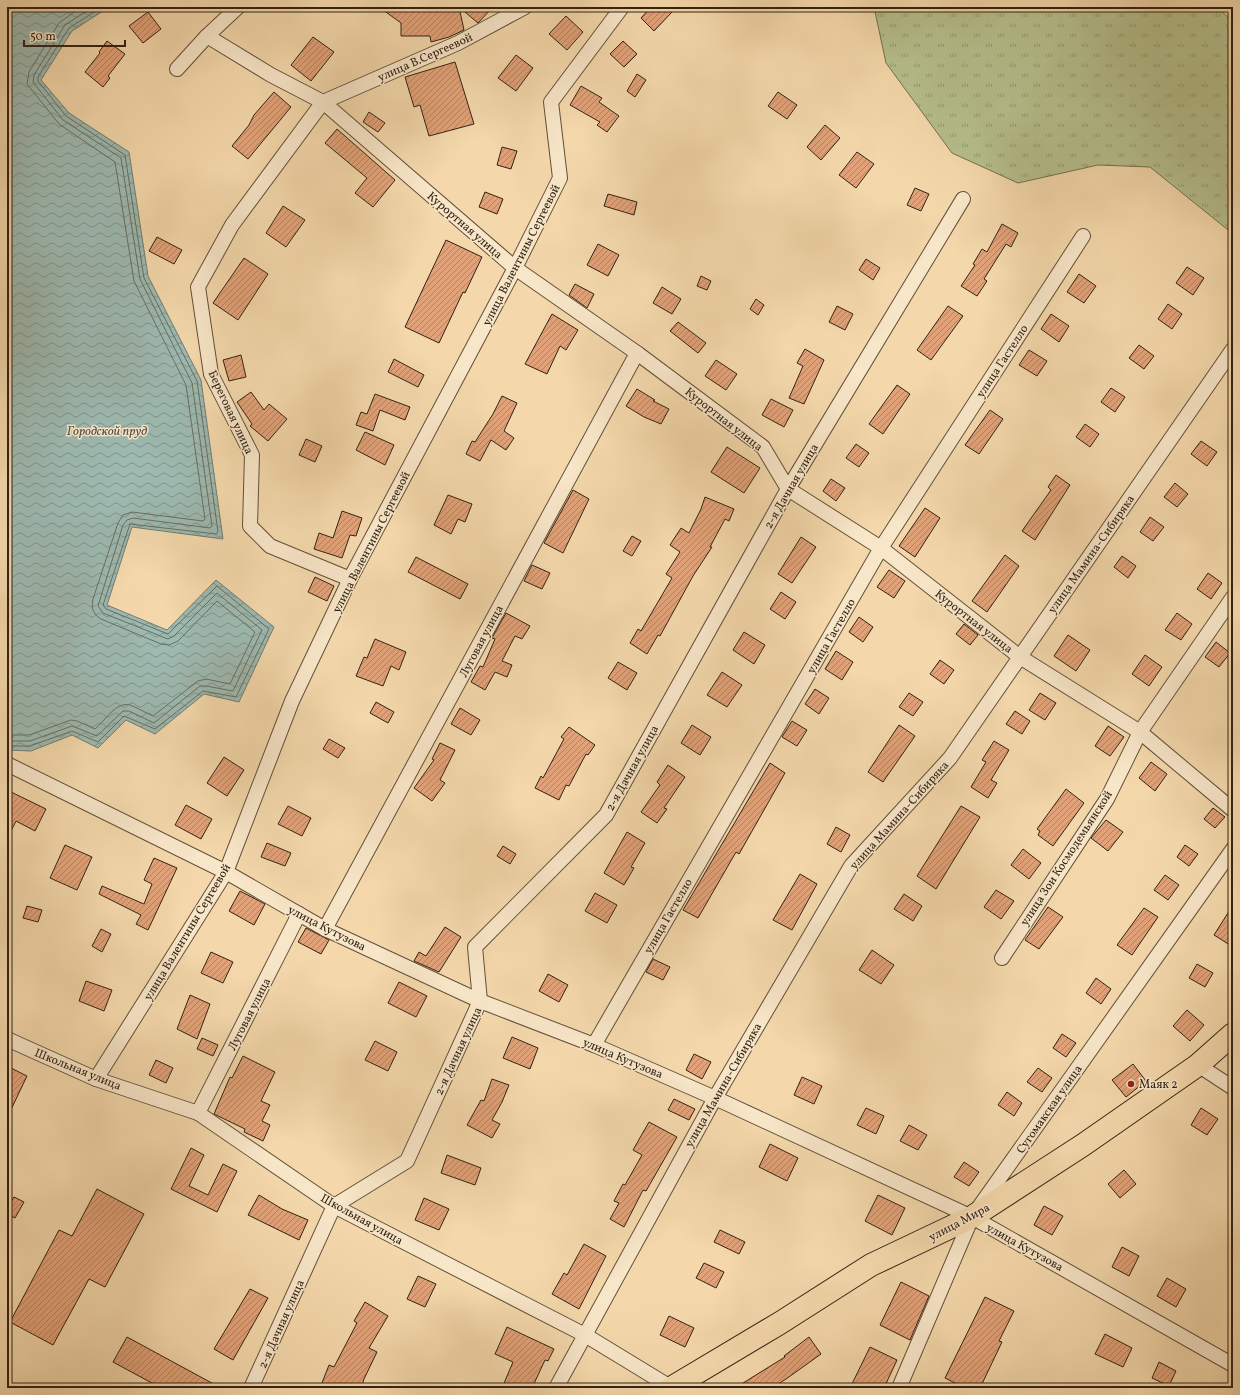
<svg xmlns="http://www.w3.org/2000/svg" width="1240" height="1395" font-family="Vollkorn,serif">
<defs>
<pattern id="grass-tufts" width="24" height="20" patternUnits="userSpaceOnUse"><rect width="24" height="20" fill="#b6c08d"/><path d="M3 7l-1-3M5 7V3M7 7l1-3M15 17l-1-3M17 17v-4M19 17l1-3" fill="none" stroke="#959c72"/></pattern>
<pattern id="water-waves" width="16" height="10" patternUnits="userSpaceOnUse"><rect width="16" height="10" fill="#9db9b0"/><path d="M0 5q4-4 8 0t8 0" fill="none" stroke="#81968e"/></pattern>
<pattern id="building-hatch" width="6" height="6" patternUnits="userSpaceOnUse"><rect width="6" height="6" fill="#e1a279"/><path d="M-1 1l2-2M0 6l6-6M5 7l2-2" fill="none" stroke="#b78462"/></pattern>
</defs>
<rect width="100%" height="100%" fill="#f4d8ab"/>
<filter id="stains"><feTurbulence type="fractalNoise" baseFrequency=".005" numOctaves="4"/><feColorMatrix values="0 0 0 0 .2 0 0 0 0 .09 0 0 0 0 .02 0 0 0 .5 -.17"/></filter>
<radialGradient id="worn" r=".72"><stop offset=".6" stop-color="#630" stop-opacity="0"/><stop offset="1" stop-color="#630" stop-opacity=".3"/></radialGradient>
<path fill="url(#grass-tufts)" stroke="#747151" d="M874,7H1217L1233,22V234L1150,167L1098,165L1018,183L952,153L886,63Z"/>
<path fill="url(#water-waves)" stroke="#727d72" d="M7,7H109L72,31L41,80L69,113L129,152L148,276L201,380L223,539L132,527L107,605L167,630L216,580L274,627L239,702L204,694L155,734L126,720L98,748L72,735L31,751L7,750Z"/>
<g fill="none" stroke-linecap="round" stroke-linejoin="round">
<g stroke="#686e62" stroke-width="1">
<path d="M7,735H29L71,720L77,721L95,729C105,721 116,701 130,705C138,708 146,713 153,716L198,681L206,679L230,684L255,632L217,601L178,641L169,645L161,644L101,619C93,614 91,608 93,599L118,523L123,515L132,512L203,521L205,519L186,385L134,281L115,162L59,124L27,84L29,72L59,23L81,7"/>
<path d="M7,741H30L72,726L97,736L123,711H129L154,723L200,686H206L233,691L262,630L217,593L174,636L168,639L103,613L98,606L123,525L127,520L133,518L210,528L212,526L192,383L140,279L121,158L63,120L33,82L34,75L65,25L93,7"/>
<path d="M7,746H30L72,731L98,742L124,716L155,729L203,691L236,697L269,629L217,586L168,634L106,609L103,605L130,524L216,534L218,532L197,381L144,278L125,155L66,116L38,81V77L69,28L102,7"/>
</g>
</g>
<g fill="url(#building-hatch)" stroke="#322215">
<path d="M379,7H404L409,11L424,7H493L478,23L459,7L464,30L449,37L431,42L430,36H401V23Z"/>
<path d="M651,7H666L672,12L654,31L641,18Z"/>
<path d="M148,12L161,29L143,43L129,26Z"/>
<path d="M566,16L583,32L567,50L549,34Z"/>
<path d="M313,37L334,52L311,81L291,65Z"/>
<path d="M107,41L125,54L108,76L110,78L103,87L85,72L100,53L99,52Z"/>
<path d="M623,41L637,54L624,67L610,54Z"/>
<path d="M516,55L533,68L516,91L498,78Z"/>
<path d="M455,62L474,124L429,136L420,105L414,107L405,77Z"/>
<path d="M637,74L646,80L635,97L627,91Z"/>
<path d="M581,86L602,98L599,102L619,116L607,132L597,125L600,122L570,105Z"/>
<path d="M274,92L291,107L248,159L232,146L249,125L254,115Z"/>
<path d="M778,92L797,105L787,119L768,106Z"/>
<path d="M369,112L385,123L378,132L363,122Z"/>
<path d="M825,125L840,138L821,160L807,147Z"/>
<path d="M337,129L395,180L373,207L355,193L367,178L325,143Z"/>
<path d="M502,147L517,151L511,169L497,165Z"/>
<path d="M857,152L874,164L856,188L839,175Z"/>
<path d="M915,188L929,194L921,211L907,205Z"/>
<path d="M485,192L503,199L497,214L479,207Z"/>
<path d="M608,194L637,202L634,215L604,206Z"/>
<path d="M283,206L305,220L286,247L266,233Z"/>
<path d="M1002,224L1018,233L1011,247L1006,244L984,279L987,281L977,296L961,286L975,265L973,264L982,249L987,252Z"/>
<path d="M157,237L182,250L174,264L149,251Z"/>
<path d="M446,240L482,257L465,293L463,292L439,343L405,327Z"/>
<path d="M598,244L619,255L608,276L587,265Z"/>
<path d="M244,258L268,274L238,320L213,303Z"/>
<path d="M866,259L880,268L873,280L859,270Z"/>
<path d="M1187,267L1204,278L1193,295L1176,283Z"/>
<path d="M1079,274L1096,286L1084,303L1067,292Z"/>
<path d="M701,276L711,281L707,290L697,286Z"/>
<path d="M575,284L594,294L587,308L569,295Z"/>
<path d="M662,287L681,299L672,314L653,303Z"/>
<path d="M756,299L764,305L758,315L750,309Z"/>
<path d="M1168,304L1182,314L1172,329L1158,319Z"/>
<path d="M837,306L853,314L845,330L829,322Z"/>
<path d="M948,306L963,316L931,360L917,350Z"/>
<path d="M552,314L578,330L566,350L560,346L547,374L525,364Z"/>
<path d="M1051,314L1069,326L1059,342L1041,329Z"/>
<path d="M678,322L706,343L698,353L670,331Z"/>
<path d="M1139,345L1154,356L1144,369L1129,358Z"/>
<path d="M805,349L824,360L804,404L789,398L803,366L797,363Z"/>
<path d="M1029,350L1047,361L1037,376L1019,365Z"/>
<path d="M241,355L246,377L229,381L223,360Z"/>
<path d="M394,359L424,375L418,387L388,372Z"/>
<path d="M716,360L737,374L726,390L705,376Z"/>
<path d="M897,385L910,394L883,434L869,424Z"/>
<path d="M1111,388L1125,397L1115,412L1101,402Z"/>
<path d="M637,389L655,400L653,401L669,409L661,424L644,417L626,406Z"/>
<path d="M251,392L264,410L269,404L287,419L268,441L250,426L252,424L237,402Z"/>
<path d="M375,394L410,407L405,420L380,410L373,431L356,425L361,412L367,414Z"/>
<path d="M502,396L517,403L504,431L514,438L506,450L491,440L480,461L466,454L472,441L475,442L493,414Z"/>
<path d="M771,399L793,410L784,427L762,415Z"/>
<path d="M990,410L1003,419L979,454L965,445Z"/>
<path d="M1085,424L1099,434L1090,447L1076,437Z"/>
<path d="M365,432L394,445L385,465L356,450Z"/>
<path d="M306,439L322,446L315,462L299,455Z"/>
<path d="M1201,441L1217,452L1207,466L1191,454Z"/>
<path d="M856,444L869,453L859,467L846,458Z"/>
<path d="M727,447L760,468L744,493L711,472Z"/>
<path d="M1056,475L1070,485L1035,540L1022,531L1051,490L1048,487Z"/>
<path d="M831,479L845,488L836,501L823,491Z"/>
<path d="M1175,483L1188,494L1177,507L1164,497Z"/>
<path d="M573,490L589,499L563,553L544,543Z"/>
<path d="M448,495L472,504L465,522L458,519L451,534L434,525Z"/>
<path d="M705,497L734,509L729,521L725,519L710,547H712L693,576L660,636L658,635L647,654L630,643L638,629L641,631L672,578L666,574L680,552L670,545L681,528L689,533L701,509Z"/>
<path d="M925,508L940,518L915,557L899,546Z"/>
<path d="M342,511L362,518L356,536L350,535L342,558L314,549L319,533L333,538Z"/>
<path d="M1150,517L1164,527L1153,541L1140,532Z"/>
<path d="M632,536L641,541L632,556L623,551Z"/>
<path d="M801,537L816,547L792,583L778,574Z"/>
<path d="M1005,555L1019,566L987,612L972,601Z"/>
<path d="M1122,556L1136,566L1128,578L1114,567Z"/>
<path d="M416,557L468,584L460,599L408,572Z"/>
<path d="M532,565L550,573L542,589L524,581Z"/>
<path d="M889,570L905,581L894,598L877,587Z"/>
<path d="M1208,573L1222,583L1211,599L1197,589Z"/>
<path d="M315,577L334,586L327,601L308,592Z"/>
<path d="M781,592L796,602L785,619L770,609Z"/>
<path d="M506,613L530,626L522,639L515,636L502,661L512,665L507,677L495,672L485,690L471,682L480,666L483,667L495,639L492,638Z"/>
<path d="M1177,613L1192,624L1181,640L1165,630Z"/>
<path d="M859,617L873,627L863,642L849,632Z"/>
<path d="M964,624L978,635L970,645L956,634Z"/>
<path d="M744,632L765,645L754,664L733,650Z"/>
<path d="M1068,635L1090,650L1076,671L1054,656Z"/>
<path d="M375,639L406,652L399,670L391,666L383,686L356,676L364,657L367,658Z"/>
<path d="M1216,642L1230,653L1219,667L1205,657Z"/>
<path d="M836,651L853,662L842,680L825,669Z"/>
<path d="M1145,655L1162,667L1149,686L1132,674Z"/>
<path d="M940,660L954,670L944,684L930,674Z"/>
<path d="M618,662L637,673L627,690L608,678Z"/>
<path d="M722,672L742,685L727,707L707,695Z"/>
<path d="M815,689L829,698L819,714L805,704Z"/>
<path d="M909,693L923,702L913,716L899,707Z"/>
<path d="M1040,693L1056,703L1045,720L1029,710Z"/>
<path d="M376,702L394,712L388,723L370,713Z"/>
<path d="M460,708L480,720L471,735L451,724Z"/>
<path d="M1015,711L1030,721L1022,734L1006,724Z"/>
<path d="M792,721L807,730L797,746L782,737Z"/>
<path d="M692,725L711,737L700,755L681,743Z"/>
<path d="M899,725L915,736L883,782L868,772Z"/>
<path d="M1108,726L1124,737L1110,756L1095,746Z"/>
<path d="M569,727L595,745L588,755L586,754L569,786L566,785L559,800L535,788L541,776L543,778L564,739L561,737Z"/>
<path d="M329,739L345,748L338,758L323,749Z"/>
<path d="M994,741L1009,750L991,780L997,783L988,798L971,787L986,762L982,760Z"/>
<path d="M440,743L455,750L440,780L445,783L432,801L414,788L434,760L432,759Z"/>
<path d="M224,757L244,770L227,796L207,783Z"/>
<path d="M1151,762L1167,774L1155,791L1139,778Z"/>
<path d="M770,763L785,773L739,854L736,852L698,918L683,910Z"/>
<path d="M668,765L685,777L664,808L667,809L657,823L641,812L660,785L657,782Z"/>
<path d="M1066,789L1084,803L1053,846L1038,835L1040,831L1037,829Z"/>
<path d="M7,790L46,809L35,831L16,821L7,839Z"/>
<path d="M186,805L212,819L201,839L175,825Z"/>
<path d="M288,806L311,818L302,836L278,824Z"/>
<path d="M961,806L980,817L936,889L917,876Z"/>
<path d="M1213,808L1225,817L1215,828L1204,819Z"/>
<path d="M1106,820L1123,832L1108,851L1091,838Z"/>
<path d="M836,827L850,835L841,852L827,844Z"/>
<path d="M627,832L645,843L631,867L634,868L624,885L604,873Z"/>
<path d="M267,843L291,853L285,866L261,857Z"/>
<path d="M65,845L92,857L77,890L50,878Z"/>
<path d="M1185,845L1198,854L1189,866L1177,857Z"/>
<path d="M503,846L516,854L510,864L497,856Z"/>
<path d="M1023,849L1041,863L1029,879L1011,865Z"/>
<path d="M154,858L177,868L148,930L136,924L141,915L99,894L102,886L144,904L152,884L144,880Z"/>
<path d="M800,874L817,884L792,930L773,920Z"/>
<path d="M1165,875L1179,885L1168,900L1154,890Z"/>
<path d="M996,890L1014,901L1001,919L984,907Z"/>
<path d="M240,891L265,904L254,925L229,911Z"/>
<path d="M595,893L617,905L607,923L585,911Z"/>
<path d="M904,894L922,906L913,921L894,909Z"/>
<path d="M1233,905V947L1214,935Z"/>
<path d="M27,906L42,910L38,922L23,918Z"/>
<path d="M1048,907L1063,917L1039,949L1025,940Z"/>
<path d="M1144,908L1158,917L1132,955L1117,945Z"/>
<path d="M445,927L461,937L439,972L414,961L419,952L426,956Z"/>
<path d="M306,928L329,940L321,954L298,942Z"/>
<path d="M101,929L111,934L102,952L92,946Z"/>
<path d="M872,950L894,965L881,984L859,970Z"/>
<path d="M211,952L233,962L223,983L201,973Z"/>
<path d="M653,959L670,967L663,980L646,972Z"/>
<path d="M1197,964L1213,973L1205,987L1189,978Z"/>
<path d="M548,974L568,985L559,1002L539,991Z"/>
<path d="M1096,978L1111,989L1101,1004L1086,993Z"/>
<path d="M86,981L112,990L104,1011L79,1001Z"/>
<path d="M399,982L427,996L416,1017L388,1003Z"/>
<path d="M190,995L210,1004L197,1039L177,1029Z"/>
<path d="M1187,1010L1204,1025L1190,1041L1173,1026Z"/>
<path d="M1062,1034L1076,1043L1066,1057L1053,1048Z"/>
<path d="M512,1037L538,1048L530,1069L503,1058Z"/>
<path d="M202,1038L218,1045L213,1056L197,1049Z"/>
<path d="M375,1041L397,1052L388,1071L365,1060Z"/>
<path d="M694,1054L711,1062L702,1079L686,1070Z"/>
<path d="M243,1056L275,1072L261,1101L270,1105L262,1121L270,1125L263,1141L244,1132L245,1129L214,1114L230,1077L232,1078Z"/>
<path d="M156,1060L173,1068L166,1083L149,1075Z"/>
<path d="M1133,1064L1146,1081L1126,1097L1112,1080Z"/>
<path d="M7,1066L27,1076L7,1118Z"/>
<path d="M1038,1068L1052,1078L1042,1092L1027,1082Z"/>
<path d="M802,1077L822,1086L814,1104L794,1095Z"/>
<path d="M492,1079L509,1085L502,1102L492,1120L500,1124L492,1138L467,1125L481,1100L484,1101Z"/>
<path d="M1007,1092L1022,1103L1014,1116L998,1105Z"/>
<path d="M674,1099L695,1109L689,1120L668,1110Z"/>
<path d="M866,1108L884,1116L876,1134L857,1125Z"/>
<path d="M1201,1108L1218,1119L1207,1135L1191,1125Z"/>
<path d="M649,1122L677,1137L646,1191L643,1190L624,1227L610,1219L619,1203L614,1201L623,1184L625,1185L642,1155L633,1150Z"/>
<path d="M909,1125L927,1135L918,1150L900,1141Z"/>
<path d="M770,1144L798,1158L787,1181L759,1167Z"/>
<path d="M191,1148L204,1155L189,1186L208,1195L223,1164L237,1171L217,1212L171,1189Z"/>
<path d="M447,1155L481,1168L475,1185L441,1173Z"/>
<path d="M964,1162L979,1172L969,1186L954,1177Z"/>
<path d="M1124,1170L1136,1184L1120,1198L1108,1184Z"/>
<path d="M97,1189L144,1214L105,1287L89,1279L53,1345L10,1322L59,1230L72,1236Z"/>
<path d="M259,1195L282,1209L308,1220L299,1240L248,1215Z"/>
<path d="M878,1195L905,1208L892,1235L865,1221Z"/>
<path d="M14,1197L24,1202L15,1218L7,1214V1209Z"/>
<path d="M424,1198L449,1209L439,1230L415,1220Z"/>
<path d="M1044,1206L1063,1216L1052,1235L1034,1225Z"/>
<path d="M720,1230L745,1242L739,1254L714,1242Z"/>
<path d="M584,1244L606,1256L579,1309L552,1294L564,1273L567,1275Z"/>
<path d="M1122,1247L1139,1256L1129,1276L1112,1267Z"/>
<path d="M704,1263L724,1272L716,1288L696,1278Z"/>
<path d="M418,1276L436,1284L425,1307L407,1299Z"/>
<path d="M1167,1278L1186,1289L1176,1307L1157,1296Z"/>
<path d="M901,1282L929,1296L910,1340L880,1325Z"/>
<path d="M250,1289L268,1298L233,1360L214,1349Z"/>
<path d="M985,1297L1014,1311L999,1341L1002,1342L980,1388H965L945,1378Z"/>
<path d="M365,1302L388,1316L369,1348L377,1352L364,1379L361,1388H320L329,1365L334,1367L357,1323L354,1321Z"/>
<path d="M669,1316L694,1328L685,1347L660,1335Z"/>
<path d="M507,1327L554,1349L548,1361L545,1360L532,1388H502L513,1362L495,1354Z"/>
<path d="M1105,1334L1132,1348L1123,1367L1095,1354Z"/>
<path d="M127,1337L221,1388H161L113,1362Z"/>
<path d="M809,1337L821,1354L786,1379L772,1388H735L785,1357L784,1356Z"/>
<path d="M870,1347L897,1360L884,1388H850Z"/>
<path d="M1159,1362L1176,1371L1169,1386L1152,1378Z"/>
</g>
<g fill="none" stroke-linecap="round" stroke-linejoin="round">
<g stroke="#62503a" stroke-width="16">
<g id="street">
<path d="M207,36L271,75L323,102L515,268L637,353L763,447L788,489L881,548L1020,657L1140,732L1233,810"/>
<path d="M177,69L207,36L238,7"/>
<path d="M350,579L270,546L250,526L252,455L211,374L198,287L232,225L323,102L458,43L525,7"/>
<path d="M7,764L226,872L325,929L480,1001L594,1045L715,1098L972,1217L1233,1365"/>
<path d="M325,929L637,353"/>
<path d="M1002,958L1107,799L1140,732L1233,597"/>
<path d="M7,1039L96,1079L198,1113L334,1206L585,1335L672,1388"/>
<path d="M594,1045L881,548L1083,236"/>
<path d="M1198,1065L1233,1088"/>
<path d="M96,1079L226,872L292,701L350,579L515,268L560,178L551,102L622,7"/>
<path d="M198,1113L299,914"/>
<path d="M251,1388L334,1206L407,1161L480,1001L475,947L606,815L788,489L963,199"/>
<path d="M556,1388L715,1098L851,866L950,758L1233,349"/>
<path d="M899,1388L972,1217L1233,849"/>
</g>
</g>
<g stroke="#322215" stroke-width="24">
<path id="primary" d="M671,1388L780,1323L871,1265L972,1217L1083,1145L1198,1065L1233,1034"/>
</g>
<use href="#street" stroke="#f8e6c8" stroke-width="14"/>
<use href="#primary" stroke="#f4d8ab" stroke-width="22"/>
</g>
<circle fill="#8f2418" stroke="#f8e6c8" stroke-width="1.5" cx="1131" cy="1084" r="4"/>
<g text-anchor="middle" stroke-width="3" stroke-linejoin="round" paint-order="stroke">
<g font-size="12" fill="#322215" stroke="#f8e6c8">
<text transform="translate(425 57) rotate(-24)" y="4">улица В.Сергеевой</text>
<text transform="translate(465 225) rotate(41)" y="4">Курортная улица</text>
<text transform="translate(521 255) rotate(-63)" y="4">улица Валентины Сергеевой</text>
<text transform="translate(1002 361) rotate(-57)" y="4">улица Гастелло</text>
<text transform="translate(231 412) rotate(65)" y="4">Береговая улица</text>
<text transform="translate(724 419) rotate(38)" y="4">Курортная улица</text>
<text transform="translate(791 486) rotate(-60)" y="4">2-я Дачная улица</text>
<text transform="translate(371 542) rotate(-63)" y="4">улица Валентины Сергеевой</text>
<text transform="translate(1091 554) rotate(-55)" y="4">улица Мамина-Сибиряка</text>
<text transform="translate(974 621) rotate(38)" y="4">Курортная улица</text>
<text transform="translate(831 636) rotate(-60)" y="4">улица Гастелло</text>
<text transform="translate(481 641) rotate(-62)" y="4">Луговая улица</text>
<text transform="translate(632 768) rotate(-61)" y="4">2-я Дачная улица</text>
<text transform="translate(899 815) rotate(-48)" y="4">улица Мамина-Сибиряка</text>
<text transform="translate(1066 858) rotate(-57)" y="4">улица Зои Космодемьянской</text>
<text transform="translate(668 916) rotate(-60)" y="4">улица Гастелло</text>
<text transform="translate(327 928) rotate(27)" y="4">улица Кутузова</text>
<text transform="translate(187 932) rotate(-59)" y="4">улица Валентины Сергеевой</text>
<text transform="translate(249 1014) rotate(-63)" y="4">Луговая улица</text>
<text transform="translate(458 1051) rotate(-65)" y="4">2-я Дачная улица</text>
<text transform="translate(623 1058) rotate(23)" y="4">улица Кутузова</text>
<text transform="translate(78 1069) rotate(22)" y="4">Школьная улица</text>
<text transform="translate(723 1085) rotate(-60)" y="4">улица Мамина-Сибиряка</text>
<text transform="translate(1049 1109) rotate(-55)" y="4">Сугомакская улица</text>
<text transform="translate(362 1219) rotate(29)" y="4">Школьная улица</text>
<text transform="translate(959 1222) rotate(-28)" y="4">улица Мира</text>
<text transform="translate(1025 1247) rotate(29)" y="4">улица Кутузова</text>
<text transform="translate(281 1324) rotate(-66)" y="4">2-я Дачная улица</text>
</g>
<g font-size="12" fill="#322215" stroke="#f8e6c8" text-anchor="start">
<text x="1139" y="1088">Маяк 2</text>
</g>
<g font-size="13" font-style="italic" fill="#524f44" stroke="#f8e6c8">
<text x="107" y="435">Городской пруд</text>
</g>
</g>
<rect width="1240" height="1395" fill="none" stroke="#f4d8ab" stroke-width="24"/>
<rect x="8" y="8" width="1224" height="1379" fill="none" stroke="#322215" stroke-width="2"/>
<rect x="12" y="12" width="1216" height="1371" fill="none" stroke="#322215"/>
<path d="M24 40v6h101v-6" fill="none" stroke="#322215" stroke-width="2"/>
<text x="30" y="40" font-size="12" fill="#322215" stroke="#f8e6c8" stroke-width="3" paint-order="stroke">50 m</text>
<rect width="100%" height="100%" filter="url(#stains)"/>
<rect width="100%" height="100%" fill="url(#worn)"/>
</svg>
